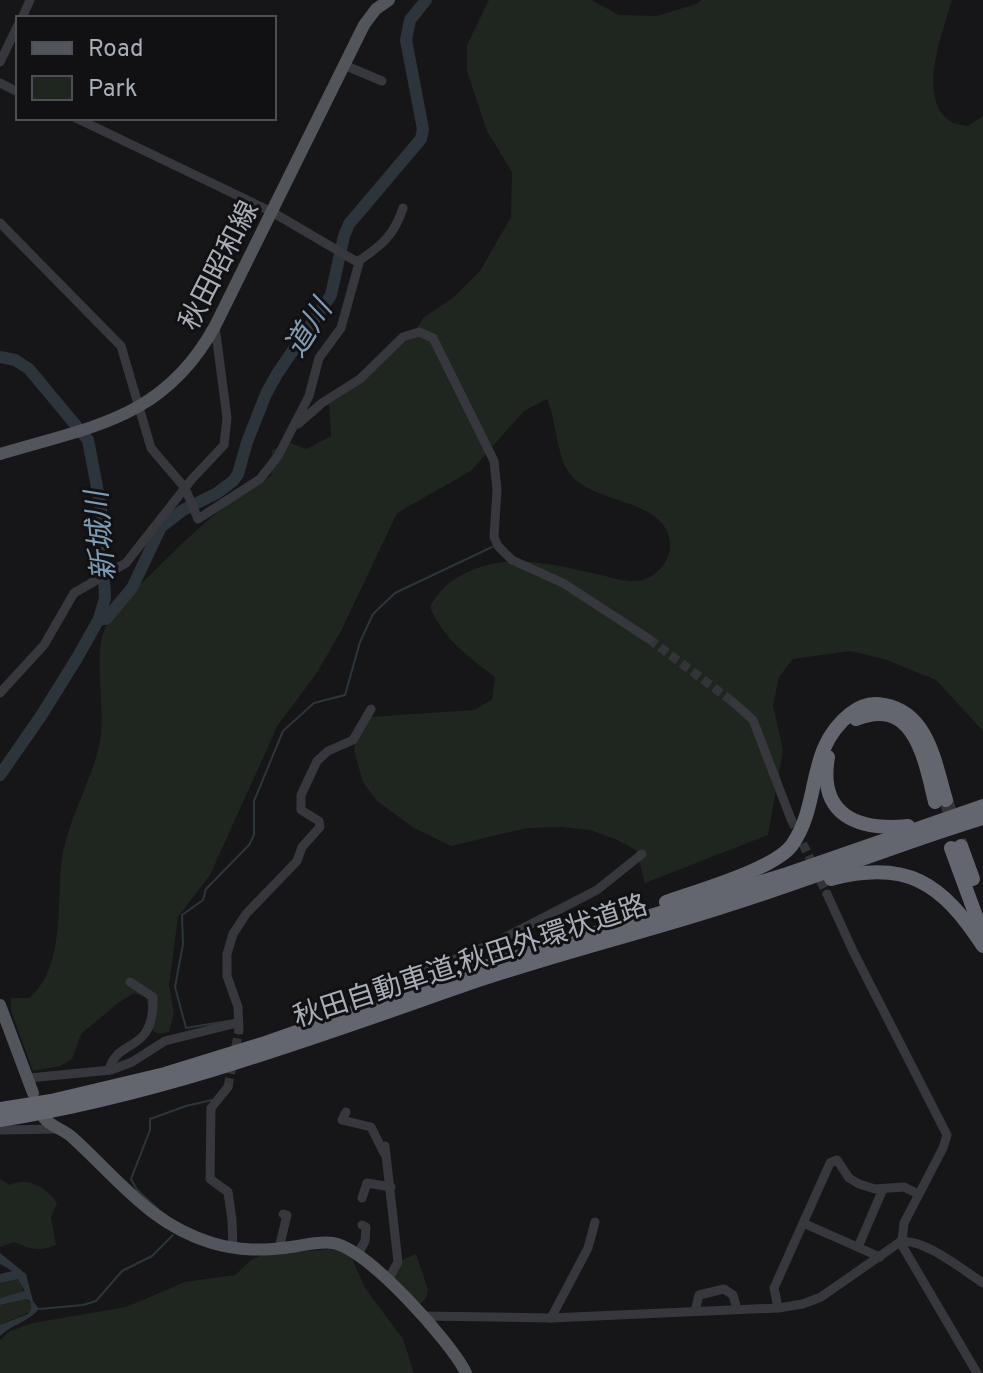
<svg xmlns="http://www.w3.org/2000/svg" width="983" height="1373" font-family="Overpass,'Noto Sans JP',sans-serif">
<rect width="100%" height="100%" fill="#161618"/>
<g fill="#1e261f">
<path d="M489,0H591L619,15L657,16L696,4L701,0H952C943,31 916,98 950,121C954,124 962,125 968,126L983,116V731L936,680L884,659L850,651L793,659L779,677L773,706L783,750L768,835L645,883L636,850L615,839L590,830L560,827L527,828L451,846L414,828L377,801L363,782L354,751L357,729L370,717L474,710L492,700L495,677C468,657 443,638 430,607C440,588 451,580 470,571C512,552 558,566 601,575C613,578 625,582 637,581C654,580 672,560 670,544C667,498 594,505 570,474C557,458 556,420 547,399L524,411L471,471L397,513L341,631L316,674L278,725L210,875L178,917L169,985L174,1013L169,1032L159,1034L153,1031L146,998L134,993L118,1003L81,1034L72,1059L60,1066L33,1071L11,1011V998H29C64,969 57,908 61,867C64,827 90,785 99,746C107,713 93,659 104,631C114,607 136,589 154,571C191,534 226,501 271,476L272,450L290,443L307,449L331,436L329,404L362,383L402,344L412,337L423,318L454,297L480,271L511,217L512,172L487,131L467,71V45Z"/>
<path d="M0,1179L10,1185C29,1176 45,1187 57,1203L51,1217L56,1245C40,1252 30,1249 14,1242L0,1247Z"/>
<path d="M329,1249L340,1250L351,1256L365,1288L403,1339L414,1373H0V1340L10,1331L33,1323L126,1307L185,1282L235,1275L251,1260L262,1255Z"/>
<path d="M416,1254L428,1290L426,1298L418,1306L392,1280L404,1259Z"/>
<path d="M16,1279L20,1280L24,1293L0,1298V1283Z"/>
<path d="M27,1299L31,1304L30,1312L0,1325V1305Z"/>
</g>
<path fill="#2c353c" d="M0,1253L26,1274L33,1301L39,1309C25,1324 14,1323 0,1336V1325L28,1314L31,1309L30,1301L27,1299L0,1305V1298L25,1291L18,1279L0,1283V1274L12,1271L0,1264Z"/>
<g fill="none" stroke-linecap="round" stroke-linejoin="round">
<g stroke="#2c353c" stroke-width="2">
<path d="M234,1020L186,1028L175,987L183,944L182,915L203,900L206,889L249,845L254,835V801L283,731L314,703L345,695L360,642L373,614L395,593L492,547"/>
<path d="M158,1209L137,1190L131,1179L150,1130V1119L186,1106L212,1100"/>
<path d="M39,1309L83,1305L96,1301L122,1271L152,1256L173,1235"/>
</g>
<g stroke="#2c353c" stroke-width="12">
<path d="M0,357L15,360L29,369L88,440L101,508L105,598L99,619L77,658L41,716L0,775"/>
<path d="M99,619H106L132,588L161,527L183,510L217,493L233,481L238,474L247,442L266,394L277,374L331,295L344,236L349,224L421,139L423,129L406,40L410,20L426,0"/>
</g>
<g stroke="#333438" stroke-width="9" stroke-dasharray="9 4.5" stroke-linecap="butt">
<path d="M649,639L733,702"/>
<path d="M791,819L827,894"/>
<path d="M228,1087L239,1030"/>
</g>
<path stroke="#333438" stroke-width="14" stroke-dasharray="14 7" stroke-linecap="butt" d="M946,800L961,846"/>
<g stroke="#37383d" stroke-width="9">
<path d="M22,18L30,0"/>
<path d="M0,62L18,25"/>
<path d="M344,65L382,81"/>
<path d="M0,83L18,92"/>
<path d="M0,223L121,346L151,448L185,488L198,519L260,479L278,456L309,396L319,358L341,328L359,263L272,212L76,118"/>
<path d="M357,262C381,246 394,236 403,208"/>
<path d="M298,424L322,403L360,379L403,337L419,332L433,338L494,461L497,490L494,537L498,546L512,560L563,583L649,639"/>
<path d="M0,693L44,645L74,593L126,563L192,479L224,445L227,418L215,326"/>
<path d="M733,702L753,720L791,819"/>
<path d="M827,894L853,951L947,1135L943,1148L904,1223L902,1241"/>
<path d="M358,990L429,970L496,942L597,890L642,854"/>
<path d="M239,1030L238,1007L227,976V954L233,934L246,914L297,861L302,847L320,827L319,821L301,810V795L317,761L328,751L353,740L371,709"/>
<path d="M109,1070C117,1037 155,1055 153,997L130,982"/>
<path d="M29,1078L111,1070L132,1062L165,1041L237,1023"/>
<path d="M228,1087L211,1108L210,1179L228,1192L232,1220L233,1248"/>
<path d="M346,1112L342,1120L371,1127L384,1153"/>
<path d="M0,1130L60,1129"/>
<path d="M385,1146L398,1262L388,1280"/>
<path d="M362,1198L367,1183L391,1187"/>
<path d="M803,1223L880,1257"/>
<path d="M900,1242L977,1373"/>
<path d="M858,1247L883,1189"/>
<path d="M279,1248L287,1215L283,1214"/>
<path d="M358,1254L365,1241L366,1227L362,1225"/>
<path d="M778,1308L774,1288L830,1163L837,1160L849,1178L859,1184L875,1189L904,1187L918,1194"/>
<path d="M695,1311L699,1295L724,1289L733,1295L737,1309"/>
<path d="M422,1316L551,1318L778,1308L803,1304L821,1297L900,1242C922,1237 963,1270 983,1283"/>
<path d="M551,1318L588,1248L595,1222"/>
</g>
<g stroke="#53555c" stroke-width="12">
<path d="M0,454C93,426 164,419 215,326L364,25L376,9L389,0"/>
<path d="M0,1005L33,1093"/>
<path d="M44,1118C51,1127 64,1129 73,1138C119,1180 150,1224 212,1243C239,1251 263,1251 291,1247C304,1245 320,1241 333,1243C367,1248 451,1342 466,1373"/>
</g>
<g stroke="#63666e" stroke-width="14">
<path d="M856,719C915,695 925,761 935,802"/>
<path d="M828,757C818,815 857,831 908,826"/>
<path d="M961,846L973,879"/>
<path d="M951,848L983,935"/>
<path d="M831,879C907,859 942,883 983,946"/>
<path d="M666,902C696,891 775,869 792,845C822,802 805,750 850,714C860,706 871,702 884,705C929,713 935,764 946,800"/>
<path d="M0,1109L51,1101L165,1074L262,1044L472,971L784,875L983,806"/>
<path d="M0,1120C163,1094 315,1037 470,983C552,955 637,934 719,908C808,881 894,845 983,818"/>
</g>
</g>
<g text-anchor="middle" stroke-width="6" stroke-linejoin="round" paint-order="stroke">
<g font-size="28" fill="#a8adb8" stroke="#111113">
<text transform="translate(218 265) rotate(-63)" y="10">秋田昭和線</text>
<text transform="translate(470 960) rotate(-18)" y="10">秋田自動車道;秋田外環状道路</text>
</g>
<g font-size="30" font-style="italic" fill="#7f9bb3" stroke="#111113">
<text transform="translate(308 328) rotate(-58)" y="10">道川</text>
<text transform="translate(100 536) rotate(-95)" y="10">新城川</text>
</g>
</g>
<rect x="16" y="16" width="260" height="104" fill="#111113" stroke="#4d4f55" stroke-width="2"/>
<rect x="32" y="42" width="40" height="12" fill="#53555c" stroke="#4d4f55" stroke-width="2"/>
<text x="88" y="56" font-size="24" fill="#a8adb8">Road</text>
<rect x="32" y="76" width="40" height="24" fill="#1e261f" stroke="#4d4f55" stroke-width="2"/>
<text x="88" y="96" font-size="24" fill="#a8adb8">Park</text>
</svg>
